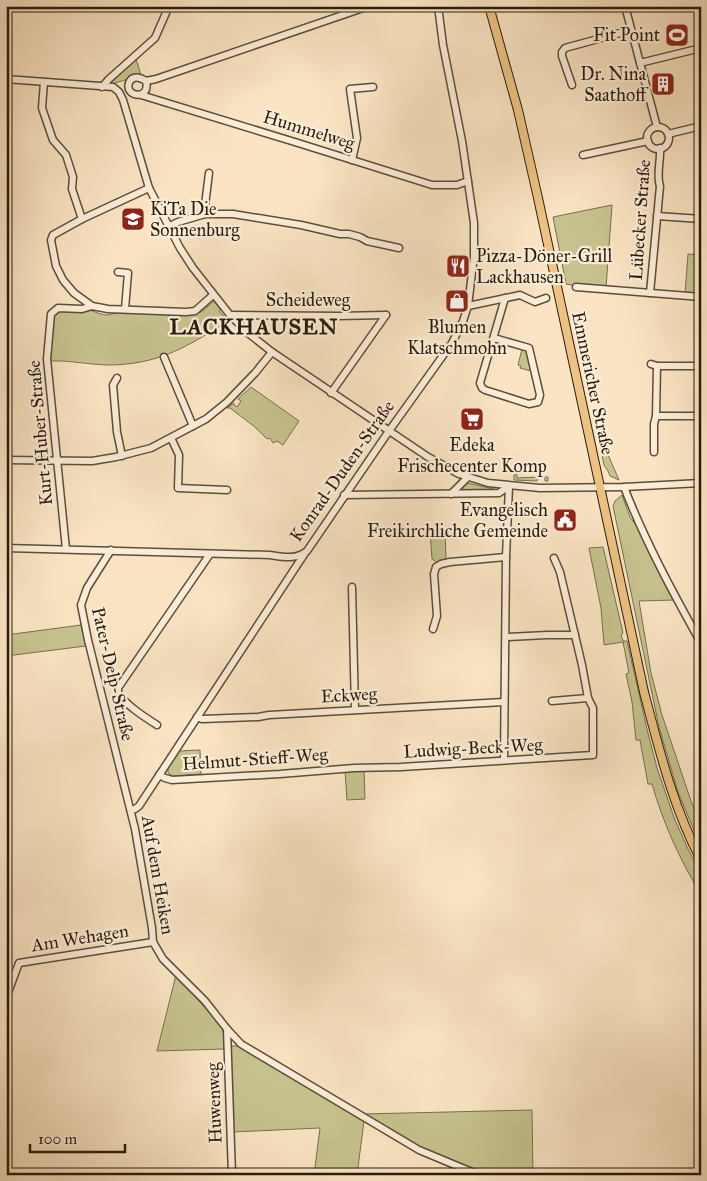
<svg xmlns="http://www.w3.org/2000/svg" width="707" height="1181" font-family="'IM FELL Great Primer',serif">
<rect width="100%" height="100%" fill="#fae4c3"/>
<filter id="stains"><feTurbulence type="fractalNoise" baseFrequency=".004" numOctaves="4"/><feColorMatrix values="0 0 0 0 .2 0 0 0 0 .09 0 0 0 0 .02 0 0 0 .5 -.17"/></filter>
<radialGradient id="worn" r=".72"><stop offset=".6" stop-color="#630" stop-opacity="0"/><stop offset="1" stop-color="#630" stop-opacity=".3"/></radialGradient>
<g fill="#c6c28e" stroke="#776f4e">
<path d="M136,59L141,75L112,84L111,81Z"/>
<path d="M612,205L606,288L576,286L566,284L553,217Z"/>
<path d="M688,254L701,255V296L685,294Z"/>
<path d="M214,301L221,310L219,311L230,322H227C186,347 160,364 110,365C90,365 70,360 49,361L54,317L56,314L62,310C69,310 79,308 87,309C97,312 104,318 115,313L191,315L201,312Z"/>
<path d="M522,349C530,352 530,364 531,371L520,368L521,366L518,365Z"/>
<path d="M251,387L299,421L283,445L277,441L273,443L270,438L267,439L255,427L230,408H227L234,403V405L237,407L241,401L238,399Z"/>
<path d="M597,431L600,436L619,480L610,476L608,471L604,465Z"/>
<path d="M538,472H542V477H548V481H545V478L537,479V481L514,480V475L517,473V478L538,477Z"/>
<path d="M467,483L498,490L500,491L465,492L462,487L464,484Z"/>
<path d="M622,495L630,517L636,525L675,600L639,601L651,673L662,715L691,801L701,825V847L678,792L659,727L613,506L615,501Z"/>
<path d="M445,531L446,559L438,563L432,559L430,532Z"/>
<path d="M603,547L623,633L621,635L623,641H627L647,729L657,768L675,820L688,849L701,874V894C681,863 662,820 652,784H648L640,740H636L632,702L626,674L629,673L623,642L604,645L601,608L589,548Z"/>
<path d="M81,625L86,646L6,656V635Z"/>
<path d="M200,750L201,774L173,776L168,773V767L179,751Z"/>
<path d="M364,770L365,799L347,800L345,771Z"/>
<path d="M176,975L223,1028L224,1049L157,1051Z"/>
<path d="M230,1046H239L364,1121L357,1175H314L320,1128L233,1132Z"/>
<path d="M532,1110L533,1175H487L481,1173L420,1148L363,1114Z"/>
</g>
<g fill="none" stroke-linecap="round" stroke-linejoin="round">
<g stroke="#5c4e3a" stroke-width="9">
<g id="minor">
<path d="M625,6L657,127"/>
<path d="M640,63L701,48"/>
<path d="M6,79L113,87L119,92L123,100L149,188L180,248L193,268L230,315L248,333L272,352L428,457L459,474L488,483L540,488L624,487L701,483"/>
<path d="M146,81C151,101 124,97 129,83C132,75 140,77 146,81L156,79L369,6"/>
<path d="M44,82L42,108L53,140L66,155L73,177L72,189L82,219"/>
<path d="M572,85L562,56V52L565,48L631,30"/>
<path d="M102,87L109,79L155,38L169,6"/>
<path d="M141,95L298,143L432,185H457L468,181"/>
<circle cx="658" cy="138" r="11"/>
<path d="M668,134L701,126"/>
<path d="M583,155L648,141"/>
<path d="M352,160L357,138L350,89L373,87"/>
<path d="M149,188L82,219L53,235L51,240L56,266L63,280L74,293L92,306L108,309L186,312L195,311L213,295"/>
<path d="M205,214V205L209,173"/>
<path d="M657,216L701,219"/>
<path d="M168,227L178,222L205,214H233L301,225L340,234H349L360,237L367,241L399,248"/>
<path d="M118,272L128,273L125,309"/>
<path d="M576,287L701,297"/>
<path d="M650,293L660,186C656,175 661,161 660,148"/>
<path d="M468,306L520,295L535,302L546,298"/>
<path d="M230,315L338,316L386,315"/>
<path d="M494,338L529,348L540,395L538,402L529,404L485,390L482,388L480,383L505,298"/>
<path d="M164,357L193,426"/>
<path d="M651,364L657,366H701"/>
<path d="M117,378L113,385L117,432L122,456"/>
<path d="M331,393L386,315"/>
<path d="M656,416H701"/>
<path d="M171,438L179,455L178,488L227,490"/>
<path d="M654,452V424L656,416L657,366"/>
<path d="M6,460L92,461L116,457L151,448L206,419L227,402L255,373L272,352"/>
<path d="M624,487C645,541 673,593 701,643"/>
<path d="M451,494L468,477"/>
<path d="M344,495L499,493L509,486"/>
<path d="M6,548L270,555C283,557 296,560 307,551L389,431L452,343L463,321L468,306L474,256V223L462,141L443,45L438,6"/>
<path d="M66,549L47,359L51,314L58,308L82,309L92,306"/>
<path d="M111,550L87,588L81,605L88,640L135,829L152,928L153,942L163,959L205,1001L227,1029L241,1044L419,1150L479,1175"/>
<path d="M352,587L355,710"/>
<path d="M433,629L437,616L434,574L436,567L441,564L450,562L506,557"/>
<path d="M506,637L547,635H575"/>
<path d="M552,701L588,698"/>
<path d="M197,717L202,719L258,717L269,715L504,702"/>
<path d="M157,725C143,716 129,707 118,694V688L210,554"/>
<path d="M504,760L506,557L509,486"/>
<path d="M159,775L165,778L172,780L280,774L354,768L401,767L593,755V708L588,698L582,665L560,572L554,558"/>
<path d="M131,810L135,809L139,806L305,553"/>
<path d="M6,998L19,963L153,942"/>
<path d="M227,1029L232,1175"/>
</g>
</g>
<g stroke="#281c0d" stroke-width="10">
<path id="major" d="M489,6L518,110L538,198L644,692C659,749 673,807 701,860"/>
</g>
<use href="#minor" stroke="#fcedd8" stroke-width="6"/>
<use href="#major" stroke="#edc282" stroke-width="8"/>
</g>
<defs>
<g id="stadium-square" transform="scale(1.25)"><rect x="-9" y="-9" width="18" height="18" rx="4" fill="#8f2418" stroke="#fcedd8"/><path d="M0-5a6.5 5 0 1 0 0 10a6.5 5 0 1 0 0-10ZM-3.5-1.8h7v3.6h-7Z" fill="#fff"/></g>
<g id="building-square" transform="scale(1.25)"><rect x="-9" y="-9" width="18" height="18" rx="4" fill="#8f2418" stroke="#fcedd8"/><path d="M-4-6H4V6H1V3H-1V6H-4ZM-2.5-4.3h1.7v1.8h-1.7ZM.8-4.3h1.7v1.8H.8ZM-2.5-1h1.7V.8h-1.7ZM.8-1h1.7V.8H.8Z" fill="#fff"/></g>
<g id="school-square" transform="scale(1.25)"><rect x="-9" y="-9" width="18" height="18" rx="4" fill="#8f2418" stroke="#fcedd8"/><path d="M0-5L7-2L0 1L-7-2ZM-4 1L0 2.5L4 1V4Q0 6-4 4Z" fill="#fff"/></g>
<g id="restaurant-square" transform="scale(1.25)"><rect x="-9" y="-9" width="18" height="18" rx="4" fill="#8f2418" stroke="#fcedd8"/><path d="M-5-6h1v4h1v-4h1v4h1v-4h1v5L-1.5 .5V6h-2V.5L-5-1ZM5-6V6H3V1.5H1.5Q1.5-4 5-6Z" fill="#fff"/></g>
<g id="shop-square" transform="scale(1.25)"><rect x="-9" y="-9" width="18" height="18" rx="4" fill="#8f2418" stroke="#fcedd8"/><path d="M-5-2.5h2.3a2.7 3.5 0 0 1 5.4 0H5L5.5 6h-11ZM-1.5-2.5h3a1.5 2.3 0 0 0-3 0Z" fill="#fff"/></g>
<g id="supermarket-square" transform="scale(1.25)"><rect x="-9" y="-9" width="18" height="18" rx="4" fill="#8f2418" stroke="#fcedd8"/><path d="M-6-5.5h2.5l.6 2H6L4.5 2H-2.5L-4.4-4H-6ZM-1.5 3.2a1.3 1.3 0 1 0 .1 0ZM3 3.2a1.3 1.3 0 1 0 .1 0Z" fill="#fff"/></g>
<g id="civic-square" transform="scale(1.25)"><rect x="-9" y="-9" width="18" height="18" rx="4" fill="#8f2418" stroke="#fcedd8"/><path d="M-.6-6.5H3V-4.5H.6V-3L4-1V1h2V6H-6V1h2V-1L-.6-3ZM-1.2 2.5V6h2.4V2.5Z" fill="#fff"/></g>
</defs>
<g fill-rule="evenodd">
<use href="#stadium-square" x="677" y="35"/>
<use href="#building-square" x="663" y="84"/>
<use href="#school-square" x="133" y="219"/>
<use href="#restaurant-square" x="458" y="266"/>
<use href="#shop-square" x="457" y="301"/>
<use href="#supermarket-square" x="472" y="419"/>
<use href="#civic-square" x="565" y="520"/>
</g>
<g text-anchor="middle" stroke-width="4.5" stroke-linejoin="round" paint-order="stroke">
<g font-size="18" fill="#281c0d" stroke="#fcedd8" text-anchor="end">
<text x="660" y="41">Fit Point</text>
<text x="646" y="80">Dr. Nina<tspan x="646" dy="21">Saathoff</tspan></text>
<text x="150" y="215" text-anchor="start">KiTa Die<tspan x="150" dy="21">Sonnenburg</tspan></text>
<text x="476" y="262" text-anchor="start">Pizza-Döner-Grill<tspan x="476" dy="21">Lackhausen</tspan></text>
<text x="457" y="333" text-anchor="middle">Blumen<tspan x="457" dy="21">Klatschmohn</tspan></text>
<text x="472" y="451" text-anchor="middle">Edeka<tspan x="472" dy="21">Frischecenter Komp</tspan></text>
<text x="548" y="516">Evangelisch<tspan x="548" dy="21">Freikirchliche Gemeinde</tspan></text>
</g>
<g font-size="18" fill="#281c0d" stroke="#fcedd8">
<text transform="translate(309 130) rotate(17)" y="6">Hummelweg</text>
<text transform="translate(640 220) rotate(-86)" y="6">Lübecker Straße</text>
<text x="308" y="306">Scheideweg</text>
<text transform="translate(593 383) rotate(78)" y="6">Emmericher Straße</text>
<text transform="translate(40 433) rotate(-95)" y="6">Kurt-Huber-Straße</text>
<text transform="translate(342 471) rotate(-55)" y="6">Konrad-Duden-Straße</text>
<text transform="translate(113 674) rotate(77)" y="6">Pater-Delp-Straße</text>
<text transform="translate(349 695) rotate(-3)" y="6">Eckweg</text>
<text transform="translate(473 748) rotate(-3)" y="6">Ludwig-Beck-Weg</text>
<text transform="translate(255 759) rotate(-4)" y="6">Helmut-Stieff-Weg</text>
<text transform="translate(158 875) rotate(80)" y="6">Auf dem Heiken</text>
<text transform="translate(80 938) rotate(-9)" y="6">Am Wehagen</text>
<text transform="translate(214 1103) rotate(-92)" y="6">Huwenweg</text>
</g>
<g font-size="22" font-weight="bold" letter-spacing="1" fill="#281c0d" stroke="#fcedd8">
<text x="254" y="334">LACKHAUSEN</text>
</g>
</g>
<rect width="707" height="1181" fill="none" stroke="#fae4c3" stroke-width="25"/>
<rect x="8" y="8" width="692" height="1166" fill="none" stroke="#281c0d" stroke-width="2.5"/>
<rect x="12" y="12" width="682" height="1156" fill="none" stroke="#281c0d"/>
<path d="M30 1144v8h95v-8" fill="none" stroke="#281c0d" stroke-width="2.5"/>
<text x="38" y="1144" font-size="15" fill="#281c0d" stroke="#fcedd8" stroke-width="4" paint-order="stroke">100 m</text>
<rect width="100%" height="100%" filter="url(#stains)"/>
<rect width="100%" height="100%" fill="url(#worn)"/>
</svg>
